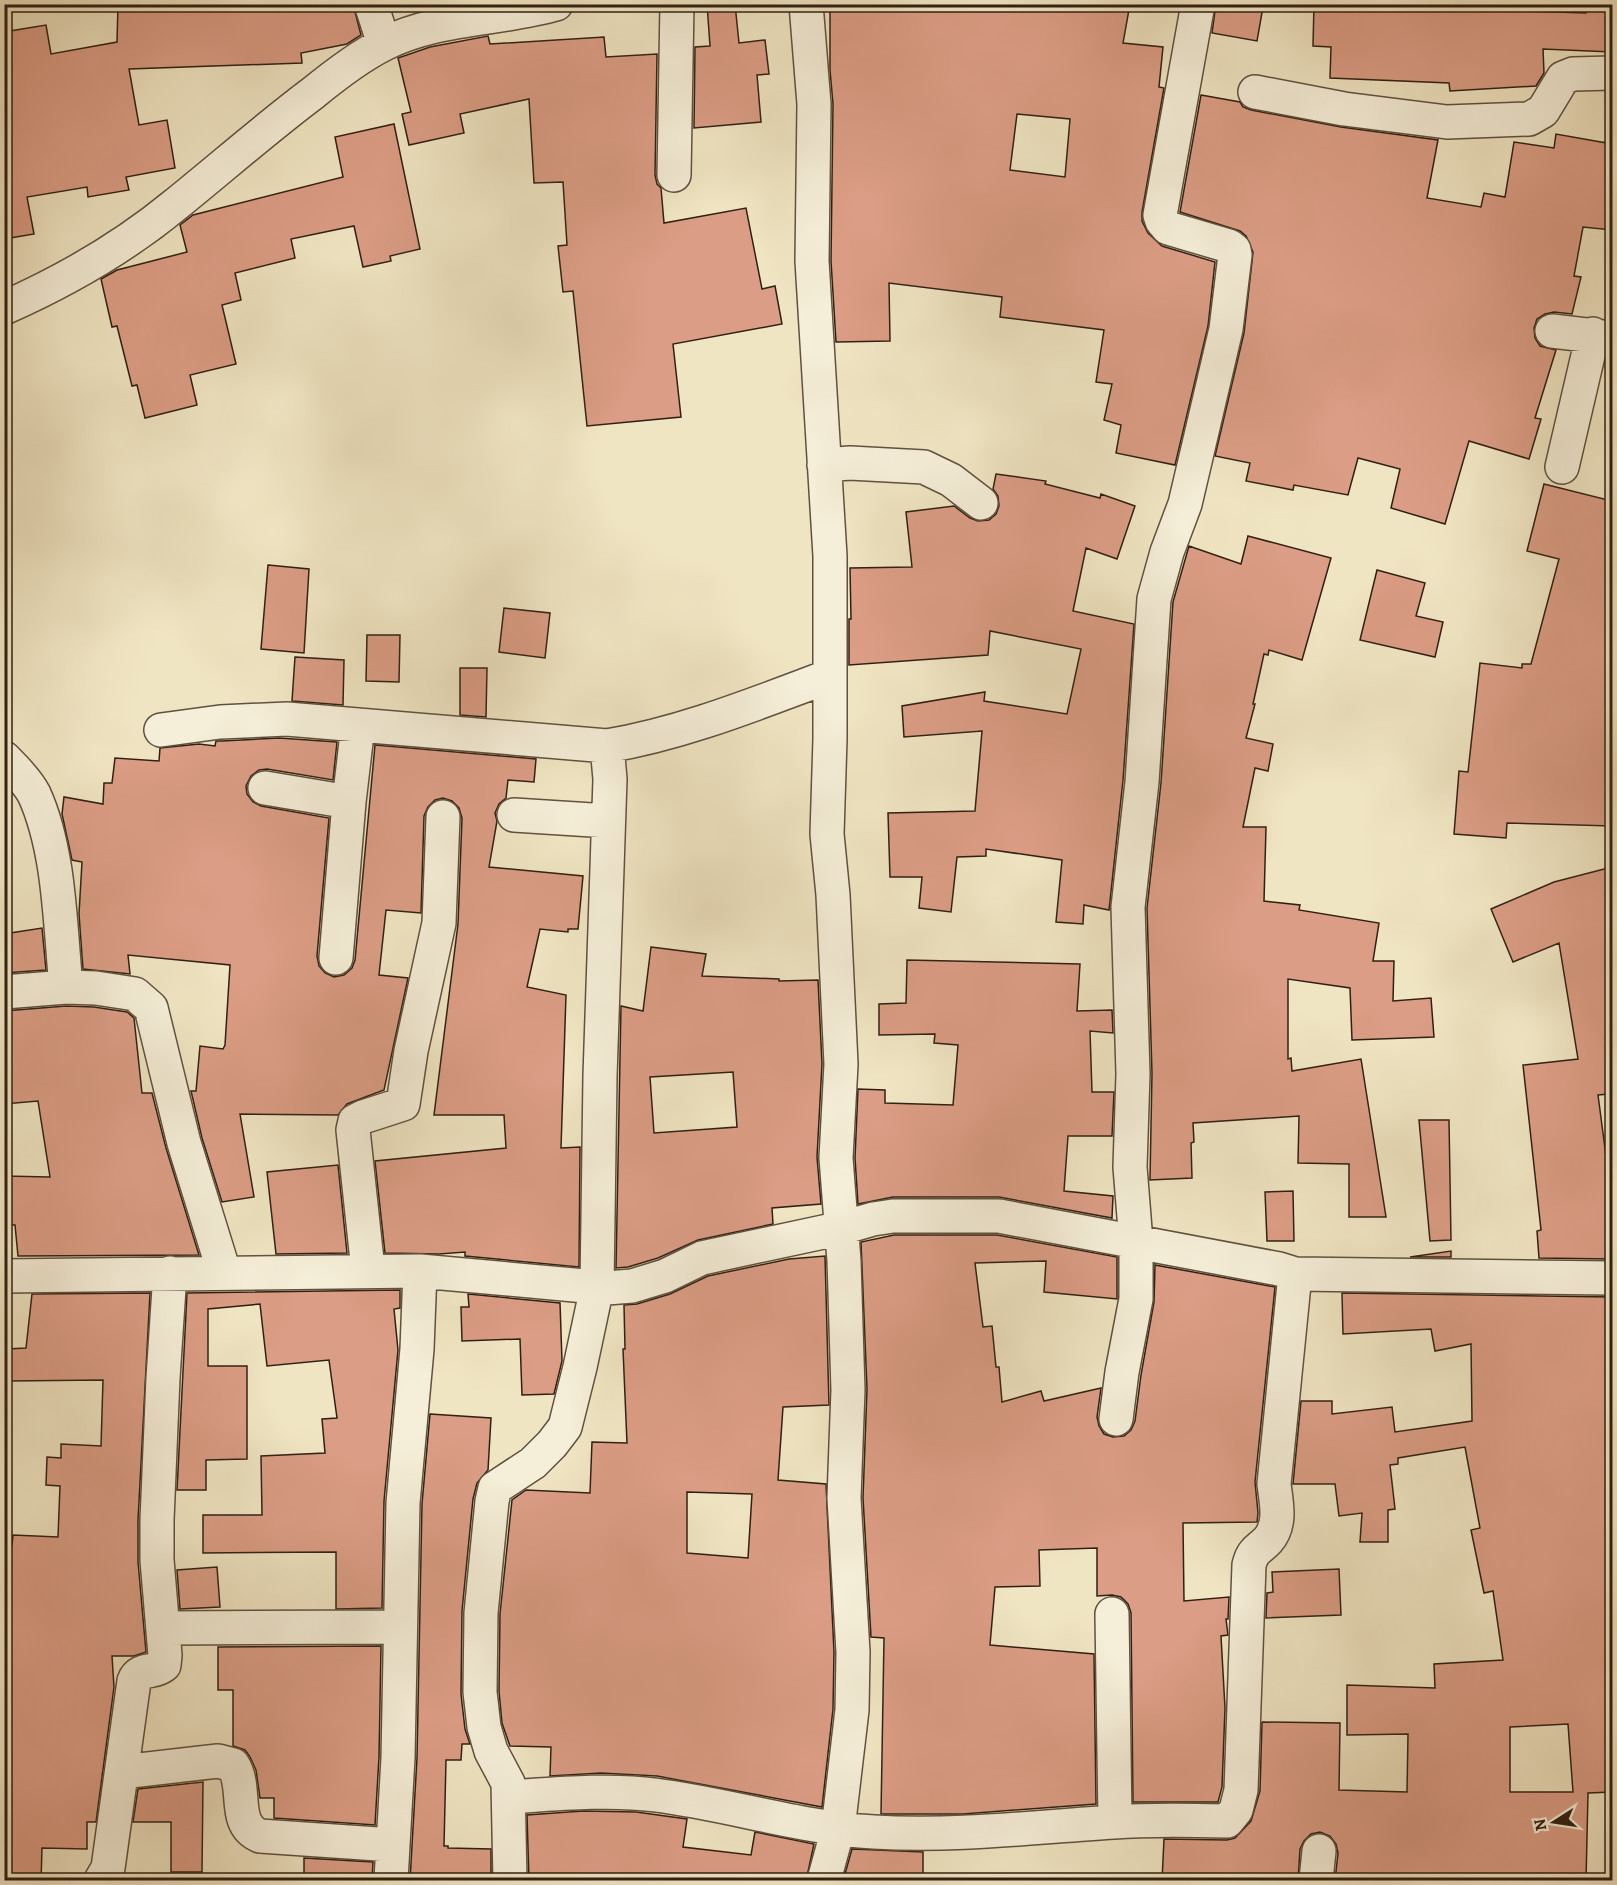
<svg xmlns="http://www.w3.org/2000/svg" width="1617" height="1885" font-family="Alegreya,serif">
<rect width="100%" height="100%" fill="#f0e5c3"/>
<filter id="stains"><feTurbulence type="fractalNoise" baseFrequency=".00333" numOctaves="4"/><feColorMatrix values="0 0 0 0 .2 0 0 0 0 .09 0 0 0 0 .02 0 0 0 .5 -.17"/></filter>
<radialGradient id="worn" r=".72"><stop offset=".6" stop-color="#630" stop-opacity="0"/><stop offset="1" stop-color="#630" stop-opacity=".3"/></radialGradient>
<path fill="#db9d85" stroke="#302013" stroke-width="1.5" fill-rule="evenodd" d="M118 4H353L361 35 347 44 301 53 302 63 129 69 139 125 167 120 175 168 126 177 129 190 88 197 87 187 27 197 34 234 4 239V32L46 25 51 54 117 42Z
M707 4H735L739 43 765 40 769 74 757 75 761 122 694 128 695 47 710 46Z
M830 4H1130L1123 43 1163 47 1159 87 1164 88 1142 212V221L1148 233 1162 246 1215 262 1208 326 1175 465 1116 453 1121 425 1104 420 1112 384 1096 382 1104 330 1000 317 1002 297 889 283 890 341 836 342 831 261 833 104 830 70ZM1017 114 1070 119 1065 177 1010 170Z
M1216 4H1246L1263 7 1257 41 1212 33Z
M1314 4H1498V10L1586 13 1587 4H1612V52L1543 49 1544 73 1536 86 1450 91 1449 83 1330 78 1331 47 1313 46Z
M488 36 490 44 604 37 606 57 657 54 655 175 657 184 661 188 664 223 746 208 762 289 775 286 782 324 673 344 681 417 587 426 573 291 563 292 558 246 567 245 563 182 534 183 529 99 460 114 464 133 409 145 402 114 411 112 398 58 430 47Z
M1201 95 1240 102 1243 107 1251 110 1341 127 1438 140 1427 198 1481 207 1484 193 1505 197 1514 142 1554 148 1556 134 1612 144V230L1583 227 1574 276 1581 277 1572 314 1554 312 1545 314 1537 319 1534 328 1535 338 1540 346 1556 350 1535 418 1541 419 1529 459 1469 441 1445 524 1391 508 1400 469 1358 458 1348 495 1294 485 1293 490 1246 481 1250 463 1215 456 1244 333 1253 252 1246 236 1240 231 1180 212Z
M394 124 420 249 390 256 391 261 363 267 354 226 291 239 295 258 235 273 241 300 222 305 236 364 190 375 197 405 145 418 137 385 132 386 117 326 112 327 101 279 117 270 187 252 180 225 193 215 343 177 335 137Z
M996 474 1046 481 1045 484 1100 498 1101 494 1135 506 1117 559 1086 548 1073 611 1134 624 1123 780 1109 910 1084 905 1083 924 1056 922 1062 860 986 849V856L957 857 951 912 919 908 922 877H890L888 813 975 811 982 731 904 737 902 706 985 692 984 701 1067 714 1081 649 990 631 988 655 849 665V619H851L850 568 912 567 906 512 954 506 970 518 978 521 989 520 996 514 999 506 998 496 993 489Z
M1544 484 1612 501V826L1507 823 1506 838 1454 834 1459 771 1468 772 1480 663 1522 668V664H1531L1559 559 1527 551Z
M1248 536 1331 558 1302 660 1269 650 1268 655 1264 654 1253 704H1255L1246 738 1273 744 1268 771 1255 768 1243 827H1266L1264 901 1300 905 1299 910 1379 923 1373 961H1394L1393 1001 1431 998 1434 1037 1352 1040 1350 988 1288 979V1059L1291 1058 1292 1071 1361 1059 1386 1217H1349V1164L1298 1163 1299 1116 1193 1123 1194 1142 1191 1143 1192 1178 1150 1180 1152 1073 1147 908 1161 783 1173 602 1189 546 1241 564Z
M268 565 309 569 304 653 261 649Z
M1377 570 1425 583 1416 616 1443 622 1435 657 1360 640Z
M504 608 550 613 545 658 499 652Z
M367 635H400L399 682 366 681Z
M295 657 344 660 343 705 292 701Z
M460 668H487L486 717 460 715Z
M279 738 337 742 333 780 267 769 259 770 251 776 246 786 247 794 253 802 261 806 329 818 317 956 319 966 325 973 334 977 344 975 352 968 355 960 375 745 536 759 534 782 508 780 506 798 499 804 495 813 497 821 489 867 583 876 578 929H568V932L540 929 527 987 566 995 561 1148 580 1147 579 1267 465 1256V1252L439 1254 385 1253 375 1161 506 1148 504 1115H434L458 924 462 818 459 808 452 801 443 798 435 800 428 807 424 816 421 913 386 910 379 975 408 978 384 1090 347 1104 338 1115 240 1114 254 1197 222 1202 202 1138 191 1091H196L200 1046 223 1049 225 1045 230 965 128 955 130 974 83 969 79 914 82 862 72 860 62 814 64 797 103 804 104 783H112L115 758 159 761 160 748 199 744 215 746 216 741H222Z
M1612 867V1085L1608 1086 1609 1094 1598 1095 1612 1202V1259L1539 1258 1537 1231 1541 1230 1523 1065 1578 1059 1559 943 1513 962 1491 909 1554 882Z
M42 928 46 970 4 973V934Z
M651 947 706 954 702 976 779 979V981L818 980 822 1064 817 1157 821 1204 772 1208 773 1224 698 1240 658 1258 628 1267 616 1268 621 1006 643 1011ZM733 1072 737 1127 654 1133 650 1077Z
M907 960 1080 964 1077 1011 1112 1010 1113 1033 1090 1031 1092 1092H1114L1112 1136H1068L1064 1191 1113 1196 1112 1218 999 1197H893L858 1204 855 1158 858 1089 885 1090V1103L953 1105 958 1045 934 1043 935 1034 879 1035V1004L906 1003Z
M66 1006 94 1007 127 1012 134 1018 142 1093H152L166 1148 199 1255 18 1256 15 1225H4V1176L50 1177 38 1101 4 1104V1011Z
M1419 1120H1449L1451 1240 1430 1241Z
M338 1165 347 1253 276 1254 267 1172Z
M1293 1191 1294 1241H1267L1265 1192Z
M894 1235H997L1117 1257V1299L1044 1292 1046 1261 975 1263 983 1327 992 1326 996 1367H999L1002 1402 1041 1391 1044 1401 1101 1388 1097 1417 1099 1426 1104 1434 1113 1437 1124 1436 1131 1430 1135 1421 1141 1375 1154 1302 1155 1265 1275 1287 1255 1482 1258 1513 1257 1522 1183 1523 1184 1601 1229 1597 1228 1619H1226L1228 1635 1221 1636 1225 1708 1222 1787 1218 1802H1133L1131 1613 1128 1604 1121 1597 1112 1595 1097 1596V1548L1039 1550 1040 1586 995 1587 990 1645 1094 1654 1096 1804 963 1814H881L884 1638 871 1637 863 1498 867 1389 861 1242Z
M1451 1251V1257H1410Z
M825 1256 829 1405 783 1407 778 1480 826 1484 834 1652 833 1709 822 1807 657 1776 601 1773 550 1776 551 1747 510 1746 502 1723 499 1691 500 1614 512 1500 526 1490 590 1493 592 1442 627 1443 623 1349H625L624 1305 637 1304 670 1294 708 1276 789 1259ZM687 1492 752 1494 748 1558 687 1553Z
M400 1290V1308L394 1309 398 1350 384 1501 382 1608 336 1609V1552L203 1553V1515H262L261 1456 325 1453 322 1419 337 1418 329 1360 267 1366 260 1304 208 1309V1366H247V1459L206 1460V1490H177L187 1293Z
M150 1293 138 1520V1562L146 1652 134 1656H112L114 1687 96 1822H87V1849L42 1848 41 1881H4V1852H11V1760H6L4 1546H12L13 1535 58 1537 60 1486 46 1485 47 1457 61 1458V1444L101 1446 103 1380 8 1381 7 1349 26 1348 32 1294Z
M1342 1293 1612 1297V1530L1607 1531 1612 1565V1792L1588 1793 1586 1881H1335L1338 1853 1336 1844 1330 1836 1320 1832 1311 1834 1304 1841 1300 1849 1298 1881H1162L1164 1839 1227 1840 1235 1838 1251 1821 1260 1791 1262 1722 1340 1723 1339 1790 1407 1792 1408 1734 1347 1735V1685L1435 1688 1434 1664 1503 1660 1493 1591 1484 1593 1471 1530 1480 1528 1465 1447 1398 1458V1464L1390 1465 1395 1509 1388 1510V1542H1360L1362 1513 1339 1516 1335 1484H1293L1301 1401H1332V1414L1392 1407 1395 1432 1472 1421 1471 1344 1435 1351 1431 1329 1343 1334ZM1568 1724 1573 1792H1510V1727Z
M468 1294 560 1303 562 1361 554 1394 522 1395 520 1339 462 1341 461 1307H469Z
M430 1414 491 1418 488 1470 477 1483 473 1499 462 1611 461 1694 465 1729 470 1744H462L461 1760H446L444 1846H448V1848L491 1849V1881H410L417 1758 422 1504Z
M217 1567 220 1607 180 1609 177 1570Z
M1339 1569 1341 1615 1266 1618 1267 1593 1273 1592 1272 1572Z
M381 1646 379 1757 375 1825 274 1818V1798H260L256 1770 250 1757 245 1750 233 1746V1690H218V1647Z
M203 1782 202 1872H171V1822H133L138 1789Z
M583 1811 636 1812 687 1819 683 1847 751 1855 755 1832 814 1844 806 1881H529L527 1815Z
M852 1849 923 1852V1881H843Z
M304 1858 373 1862 372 1880 304 1879Z"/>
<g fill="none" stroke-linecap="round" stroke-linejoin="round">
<defs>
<path id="street" d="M371 4 384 44
M806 4 814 104 812 261 830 556V739L827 834 833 895 841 1064 836 1158 844 1261 848 1390 844 1498 853 1652 852 1710 838 1829 824 1880
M1255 92 1344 109 1447 122 1529 119 1543 111 1563 78 1573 74 1612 73
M674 175 677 4
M4 308C65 281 124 247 175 205 221 168 265 129 313 93 335 75 358 57 384 44 437 17 500 20 556 4
M1552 331 1612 338
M824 465 850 463 924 467 951 480 981 503
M1562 467 1593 334
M161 730 220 722 287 719 607 746
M4 758C15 769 27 781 34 794 60 851 60 926 66 987
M265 788 349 802
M514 815 608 821
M336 958 349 802 358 725
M4 992 66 987 96 988 135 994 151 1008 184 1143 224 1272
M368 1270 353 1130 355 1121 363 1117 403 1104 411 1051 439 923 443 817
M4 1276 420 1271 607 1288 632 1286 665 1276 702 1258 842 1228 873 1219 893 1216H999L1279 1269 1295 1274 1612 1278
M1116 1419 1122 1372 1136 1299V1242L1130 1167 1133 1074 1128 907 1142 782 1154 599 1167 552 1185 504 1226 329 1235 255 1234 250 1229 246 1168 228 1162 221 1160 215 1198 4
M1112 1614 1115 1822
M163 1628 400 1627
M122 1772 218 1761 233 1765C248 1788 231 1824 260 1836L393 1845
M510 1797C556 1794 609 1789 655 1795 728 1804 801 1828 874 1832 954 1837 1034 1827 1114 1822 1152 1819 1189 1820 1227 1821L1236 1810 1241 1790 1249 1565C1253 1549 1259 1550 1268 1540 1282 1524 1276 1502 1274 1484L1295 1274
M101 1880 108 1868 134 1681C139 1667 154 1674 164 1665L165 1655 157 1560V1520L163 1378 170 1273
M391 1880 398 1758 403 1503 417 1349 420 1271
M510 1880 508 1783 491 1751 484 1727 480 1692 481 1613 492 1501 495 1488 533 1463 552 1444 565 1427 580 1367 597 1287 600 1076 610 779 607 746C684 733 757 703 830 676
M1316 1880 1319 1851"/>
</defs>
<use href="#street" stroke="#60513f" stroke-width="36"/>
<use href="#street" stroke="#f5eed8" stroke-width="33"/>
</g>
<rect width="1617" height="1885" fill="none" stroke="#f0e5c3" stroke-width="24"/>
<rect x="6" y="6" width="1605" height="1873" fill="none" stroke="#302013" stroke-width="3"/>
<rect x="12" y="12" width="1593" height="1861" fill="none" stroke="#302013" stroke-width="1.5"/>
<g transform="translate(1554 1822) rotate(258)" stroke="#f5eed8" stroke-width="4.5" paint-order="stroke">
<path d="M0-4.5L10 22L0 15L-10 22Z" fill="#302013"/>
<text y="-9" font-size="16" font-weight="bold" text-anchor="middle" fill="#302013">N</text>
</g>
<rect width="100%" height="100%" filter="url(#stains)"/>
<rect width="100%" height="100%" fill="url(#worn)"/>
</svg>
